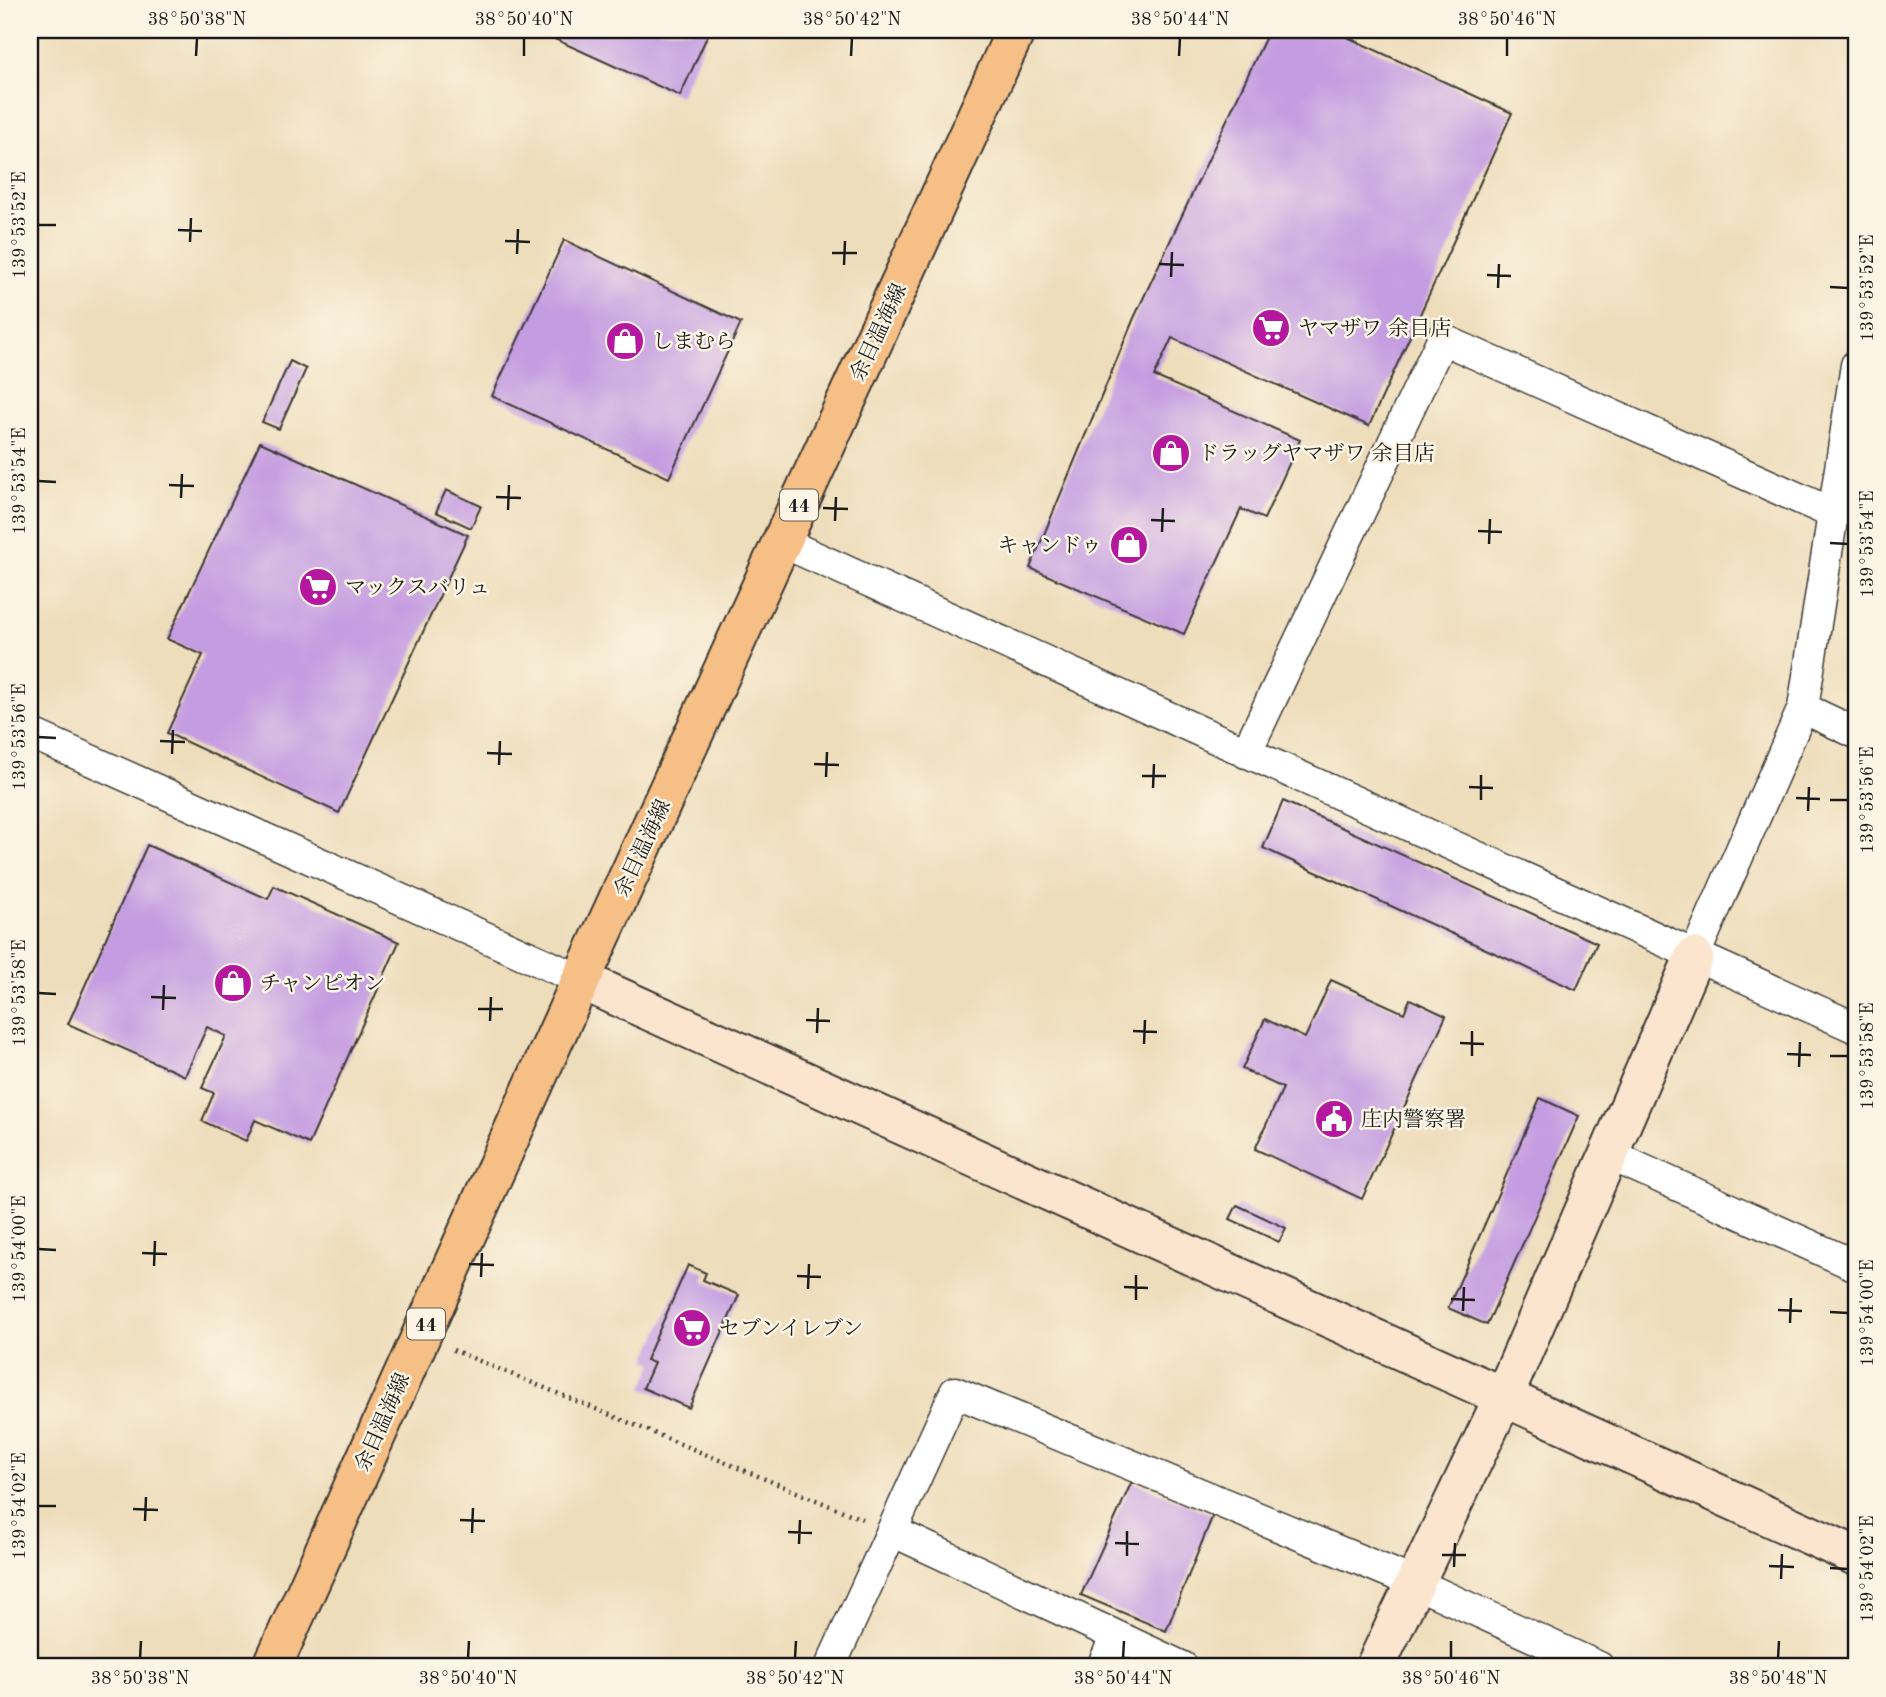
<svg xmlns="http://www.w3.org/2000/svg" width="1886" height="1697" font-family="'Old Standard TT','Noto Serif JP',serif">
<rect width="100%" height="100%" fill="#fcf5e5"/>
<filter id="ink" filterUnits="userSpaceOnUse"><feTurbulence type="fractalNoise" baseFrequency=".0143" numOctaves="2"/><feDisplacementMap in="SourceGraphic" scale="14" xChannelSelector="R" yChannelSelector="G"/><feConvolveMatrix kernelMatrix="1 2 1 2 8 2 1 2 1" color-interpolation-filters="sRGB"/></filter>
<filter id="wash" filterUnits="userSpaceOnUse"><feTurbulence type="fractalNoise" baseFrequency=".00686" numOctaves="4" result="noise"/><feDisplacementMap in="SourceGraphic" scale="28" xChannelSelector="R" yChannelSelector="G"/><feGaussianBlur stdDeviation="1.57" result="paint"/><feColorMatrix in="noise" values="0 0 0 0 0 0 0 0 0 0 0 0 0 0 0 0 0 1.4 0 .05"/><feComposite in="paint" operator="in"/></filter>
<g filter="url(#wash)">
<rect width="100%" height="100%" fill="#edb"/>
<g id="blocks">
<path fill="#c49ce1" d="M535 30H710L680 96Z
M1269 30H1332L1512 113 1369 426 1172 338 1154 376 1300 440 1264 519 1241 509 1184 634 1030 568 1134 318Z
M564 240 741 323 669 478 492 396Z
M290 361 306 369 279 429 262 422Z
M260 442 468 535 339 813 167 733 203 655 167 639Z
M446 490 481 506 471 528 436 512Z
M1283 801 1597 943 1576 990 1263 848Z
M147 845 268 899 274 886 399 942 309 1144 255 1120 246 1141 202 1121 214 1093 202 1088 226 1036 207 1027 185 1076 68 1024Z
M1331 980 1404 1013 1410 999 1446 1016 1362 1199 1255 1149 1283 1088 1242 1069 1265 1019 1305 1038Z
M1540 1098 1579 1116 1487 1325 1448 1308Z
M1237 1205 1286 1228 1279 1242 1230 1219Z
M688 1265 706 1273 703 1280 739 1295 689 1408 643 1388 654 1363 646 1360Z
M1132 1481 1213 1515 1166 1631 1081 1595Z"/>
</g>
</g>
<g filter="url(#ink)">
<use href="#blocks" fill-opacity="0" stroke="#3c3934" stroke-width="2"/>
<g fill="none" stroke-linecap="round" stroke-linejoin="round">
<defs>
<path id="street" d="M782 542 1856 1028
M1803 708 1856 733
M30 733 581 980
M1246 753 1442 339 1832 513
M1694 957 1803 708 1856 365
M1608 1154 1856 1266
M892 1531 1183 1667
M830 1667 955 1392 1413 1582 1599 1667
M1102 1667 1116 1636"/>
<path id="secondary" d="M581 980 1856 1556
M1375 1667 1504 1396 1694 957"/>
<path id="primary" d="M272 1667 581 980 1016 30"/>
</defs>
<use href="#street" stroke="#3c3934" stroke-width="33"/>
<use href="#secondary" stroke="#3c3934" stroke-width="42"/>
<use href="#primary" stroke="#3c3934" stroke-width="42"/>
<path stroke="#3c3934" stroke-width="4.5" stroke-dasharray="2 5" stroke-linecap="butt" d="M453 1350 862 1519"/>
<use href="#street" stroke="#fff" stroke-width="30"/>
<use href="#secondary" stroke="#fbe5cf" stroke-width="38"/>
<use href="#primary" stroke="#f5bf86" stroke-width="38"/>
</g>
</g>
<path fill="none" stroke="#1c1c1c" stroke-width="2.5" d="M196 56 197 38M524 56V38M851 56 852 38M1179 56 1180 38M1507 56V38M38 225H56M178 230 202 231M505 241 530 242M190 242 191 218M832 253H857M517 254 518 229M1159 264 1184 265M844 265 845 241M1487 275 1511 276M1171 277 1172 252M1830 287 1848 288M1498 288 1499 264M38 481 56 482M169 485 194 486M496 497 521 498M181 498 182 474M823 508 848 509M508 510 509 485M1151 520 1175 521M835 521 836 497M1478 531 1502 532M1162 532 1163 508M1830 543 1848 544M1489 544 1490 519M38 737 56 738M160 741 185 742M487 753 512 754M172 754 173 730M814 764 839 765M499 765 500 741M1142 776H1166M826 777 827 752M1469 787 1493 788M1153 788 1154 764M1796 798 1820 799M1481 800V775M1830 800H1848M1808 811 1809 787M38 993 56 994M151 997 176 998M478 1009H503M163 1010 164 985M806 1020 830 1021M490 1021 491 997M1133 1031 1157 1032M817 1033 818 1008M1460 1043 1484 1044M1144 1044 1145 1020M1787 1054 1811 1055M1472 1056V1031M1830 1056H1848M1799 1067 1800 1042M38 1249 56 1250M142 1253 167 1254M469 1264 494 1265M154 1266 155 1241M797 1276 821 1277M481 1277 482 1253M1124 1287 1148 1288M808 1289 809 1264M1451 1299 1475 1300M1136 1300V1275M1778 1310 1802 1311M1463 1311 1464 1287M1830 1312 1848 1313M1790 1323 1791 1298M38 1506H56M133 1509 158 1510M460 1520 485 1521M145 1521 146 1497M788 1532 812 1533M472 1533 473 1508M1115 1543 1139 1544M799 1544 800 1520M1442 1555H1466M1127 1556V1531M1769 1566 1794 1567M1454 1567 1455 1543M1830 1568 1848 1569M1781 1579 1782 1554M140 1658 141 1641M468 1658 469 1641M795 1658 796 1641M1123 1658 1124 1641M1451 1658V1641M1778 1658 1779 1641"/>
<defs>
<symbol id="supermarket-disc" viewBox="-11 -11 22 22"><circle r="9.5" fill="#b5179e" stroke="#fcf5e5"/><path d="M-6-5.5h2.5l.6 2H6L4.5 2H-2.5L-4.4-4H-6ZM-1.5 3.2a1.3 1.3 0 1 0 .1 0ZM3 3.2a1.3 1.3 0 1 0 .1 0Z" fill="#fff"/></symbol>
<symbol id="shop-disc" viewBox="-11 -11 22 22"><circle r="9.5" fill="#b5179e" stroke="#fcf5e5"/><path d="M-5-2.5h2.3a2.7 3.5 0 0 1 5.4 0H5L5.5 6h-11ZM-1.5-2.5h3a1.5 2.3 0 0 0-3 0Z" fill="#fff"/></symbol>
<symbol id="civic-disc" viewBox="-11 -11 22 22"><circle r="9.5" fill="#b5179e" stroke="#fcf5e5"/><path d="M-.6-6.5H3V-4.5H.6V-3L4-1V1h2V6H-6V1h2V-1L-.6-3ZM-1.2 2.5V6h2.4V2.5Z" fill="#fff"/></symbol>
</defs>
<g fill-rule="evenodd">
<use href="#supermarket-disc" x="1249" y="306" width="44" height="44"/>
<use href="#shop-disc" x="603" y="319" width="44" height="44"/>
<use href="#shop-disc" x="1149" y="431" width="44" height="44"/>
<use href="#shop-disc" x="1107" y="523" width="44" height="44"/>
<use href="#supermarket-disc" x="296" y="565" width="44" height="44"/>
<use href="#shop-disc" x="211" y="961" width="44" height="44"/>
<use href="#civic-disc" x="1312" y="1097" width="44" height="44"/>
<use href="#supermarket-disc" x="670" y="1306" width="44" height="44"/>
</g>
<g text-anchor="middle" stroke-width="5" stroke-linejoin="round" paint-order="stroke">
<g fill="#fcf5e5" stroke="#5f5d58" stroke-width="2">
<rect x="780" y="489.5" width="38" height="31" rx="5"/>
<rect x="407" y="1308.5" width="38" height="31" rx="5"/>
</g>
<g font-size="19" font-weight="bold" fill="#1c1c1c">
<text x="799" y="512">44</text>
<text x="426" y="1331">44</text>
</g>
<g font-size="21" fill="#1c1c1c" stroke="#fcf5e5" text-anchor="start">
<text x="1298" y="335">ヤマザワ 余目店</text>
<text x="652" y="348">しまむら</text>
<text x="1198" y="460">ドラッグヤマザワ 余目店</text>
<text x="1102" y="552" text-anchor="end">キャンドゥ</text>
<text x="345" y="594">マックスバリュ</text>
<text x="260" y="990">チャンピオン</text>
<text x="1361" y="1126">庄内警察署</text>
<text x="719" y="1335">セブンイレブン</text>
</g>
<g font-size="21" fill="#1c1c1c" stroke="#fcf5e5">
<text transform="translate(878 332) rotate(-65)" y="7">余目温海線</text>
<text transform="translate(642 848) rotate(-65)" y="7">余目温海線</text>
<text transform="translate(382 1422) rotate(-66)" y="7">余目温海線</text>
</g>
</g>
<rect width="1886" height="1697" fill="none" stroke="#fcf5e5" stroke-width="77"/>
<rect x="38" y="38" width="1810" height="1620" fill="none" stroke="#1c1c1c" stroke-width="2.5"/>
<g font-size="18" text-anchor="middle" fill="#1c1c1c">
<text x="197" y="25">38°50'38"N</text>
<text x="524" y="25">38°50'40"N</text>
<text x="852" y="25">38°50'42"N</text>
<text x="1180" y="25">38°50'44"N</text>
<text x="1507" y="25">38°50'46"N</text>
<text transform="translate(19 225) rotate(-90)" y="6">139°53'52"E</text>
<text transform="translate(1867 288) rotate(-90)" y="6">139°53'52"E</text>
<text transform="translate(19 481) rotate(-90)" y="6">139°53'54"E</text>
<text transform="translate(1867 544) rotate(-90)" y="6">139°53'54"E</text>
<text transform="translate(19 737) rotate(-90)" y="6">139°53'56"E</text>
<text transform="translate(1867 800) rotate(-90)" y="6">139°53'56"E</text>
<text transform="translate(19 993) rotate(-90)" y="6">139°53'58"E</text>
<text transform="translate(1867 1056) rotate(-90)" y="6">139°53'58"E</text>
<text transform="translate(19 1249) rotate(-90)" y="6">139°54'00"E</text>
<text transform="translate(1867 1313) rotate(-90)" y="6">139°54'00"E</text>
<text transform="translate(19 1506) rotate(-90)" y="6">139°54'02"E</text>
<text transform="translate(1867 1569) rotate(-90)" y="6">139°54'02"E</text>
<text x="140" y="1684">38°50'38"N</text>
<text x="468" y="1684">38°50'40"N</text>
<text x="795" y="1684">38°50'42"N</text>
<text x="1123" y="1684">38°50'44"N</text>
<text x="1451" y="1684">38°50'46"N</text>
<text x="1778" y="1684">38°50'48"N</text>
</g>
</svg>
